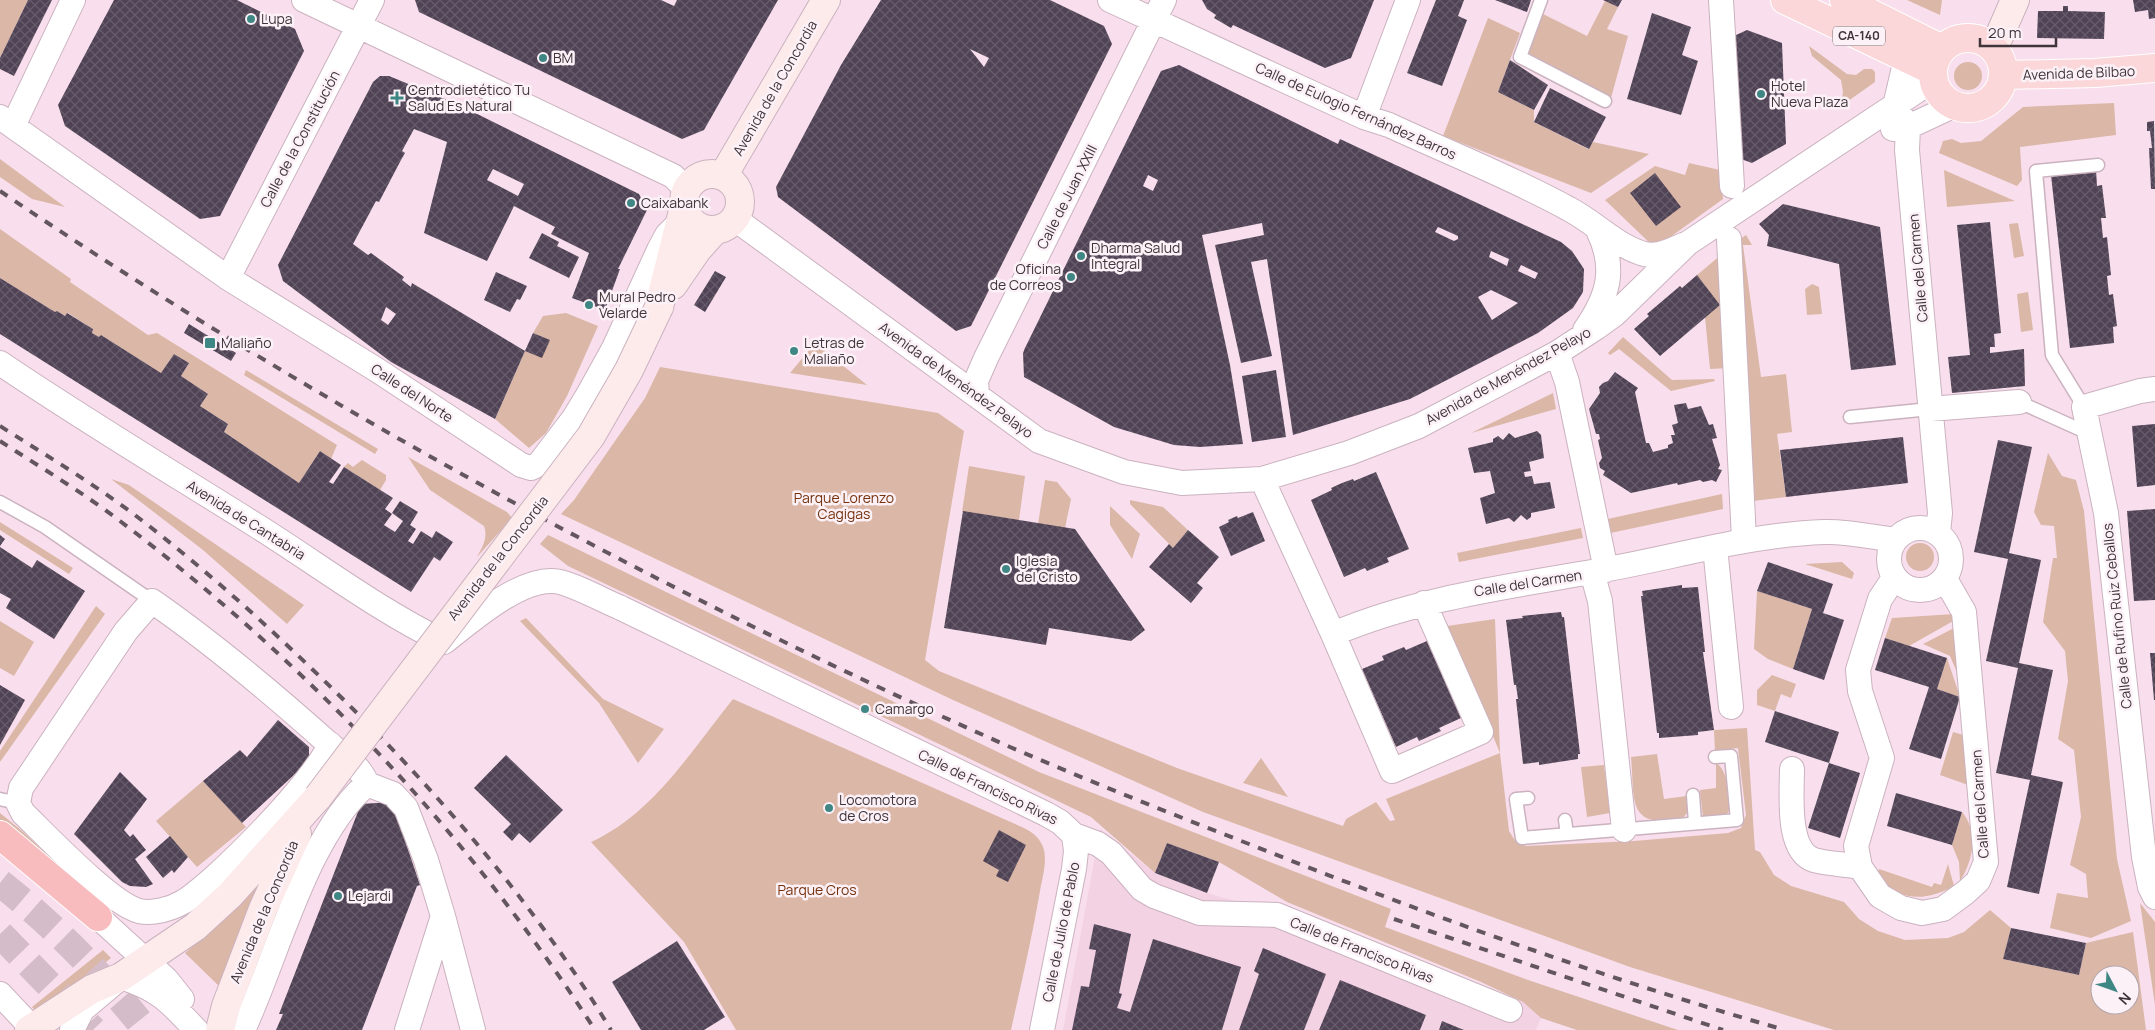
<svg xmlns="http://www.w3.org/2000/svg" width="2155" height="1030" font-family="Manrope,sans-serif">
<defs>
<pattern id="building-cross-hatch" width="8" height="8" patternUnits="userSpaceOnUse" patternTransform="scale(1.25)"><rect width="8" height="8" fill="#4f4355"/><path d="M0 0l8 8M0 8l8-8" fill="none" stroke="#675c6b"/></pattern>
</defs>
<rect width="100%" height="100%" fill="#f9dfed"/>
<path fill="#f3d2e4" d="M1100 829 1155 873 1207 893 1357 936 1523 1002 1541 1018 1536 1030H1063Z"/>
<path fill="#dbb7a7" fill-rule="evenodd" d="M0 0H28L0 58Z
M1907 0H1942L1940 15Z
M1605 1 1618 7 1607 29 1628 36 1611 98 1528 53 1543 14 1587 36Z
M1488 18 1520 33 1498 92 1534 110V122L1588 149 1593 142 1649 154 1591 193 1443 136Z
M1809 46 1847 74 1856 75 1864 69H1872L1875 72V82L1841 106 1843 92 1841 80 1812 56Z
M1954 76a14 14 0 1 1 28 0a14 14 0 1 1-28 0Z
M2114 103 2116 135 2020 147 2022 180 2017 186 1939 153 1943 141 1952 139 1961 143 1981 141 2023 107Z
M0 159 65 207 32 199 0 177Z
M1689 163 1720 170 1723 199 1655 248 1605 200 1655 166 1685 175Z
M1944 170 2015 201 1947 207Z
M2018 223 2024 256 2014 258 2009 224Z
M0 229 71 279 70 282 148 335 157 333 337 445 331 459 320 451 299 483 224 432 228 424 200 406 208 394 181 376 189 363 174 354 161 373 101 335 99 337 92 333 93 329 68 313 65 316 57 311 55 312 0 278Z
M1746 235 1752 245H1743L1761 377 1786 374 1792 432 1777 434 1786 497 1753 501 1737 241Z
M1722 254 1729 368 1710 369 1705 317 1697 275Z
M1812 284 1819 287 1822 314 1807 315 1805 289Z
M2028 292 2033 330 2021 332 2017 294Z
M566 313 598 326 567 396 546 433 529 448 495 419 525 351 542 357 549 340 533 333 543 316Z
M1623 337 1672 380 1714 379 1715 381 1671 391 1619 349 1610 355 1608 353Z
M815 343 867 385 790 373Z
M660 367 938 413 964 431 925 660 939 671 1177 768 1343 826 1346 819 1376 802 1390 821 1395 820 1386 799 1500 753 1447 626 1495 619 1500 753 1509 831 1514 839 1526 846 1634 841 1728 833 1741 828 1746 815 1738 748 1715 751 1714 730 1747 728 1755 850 1760 852 1774 875 1791 886 1844 902 1859 919 1878 931 1905 940 1948 938 1964 932 1990 910 2011 928 2003 959 2079 975 2086 943 2133 932 2146 1030H1834L1630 967 1203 812 953 700 561 514 574 500 645 398ZM2100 975H2130V1005H2100Z
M246 370 378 449 375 454 244 375Z
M1553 393 1556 409 1471 433Z
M2048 453 2062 476 2076 480 2084 511 2117 859 2131 921 2091 938 2050 928 2057 893 2088 898 2086 874 2070 865 2081 817 2074 750 2058 739 2068 681 2065 651 2043 622 2053 558H2057L2054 526 2041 525 2034 512Z
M408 457 507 512 512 518 477 557C483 546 488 538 484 526L430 490Z
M362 460 386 475V480L380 490 344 467 348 463 353 467Z
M969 466 1025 476 1019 520 962 512Z
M111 479 129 485 304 605 287 624 203 550Z
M1045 480 1057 482 1071 499 1065 528 1038 524Z
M1722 494 1723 509 1606 534 1603 520Z
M1130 500 1163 507 1188 530 1173 548 1130 504Z
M1110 506 1140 534 1132 559 1110 525Z
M0 522 73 568 69 574 0 530Z
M1581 528 1583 538 1459 562 1457 553Z
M548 535 1039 772 1391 909 1385 927 1528 980 1678 1030H1577L1541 1018 1523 1002 1481 982 1287 902 1219 862 1167 843 1155 873 1091 817 568 566 540 544Z
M1906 557a14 14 0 1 1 28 0a14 14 0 1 1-28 0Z
M1842 562 1854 573 1852 579 1805 564Z
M1757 591 1812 609 1793 669 1768 659 1754 649Z
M96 606 105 614 0 762V751Z
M1954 614 1955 620 1909 646 1885 638 1892 618Z
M526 618 603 699 664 729 638 763 599 703 520 621Z
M0 621 34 642 14 676 0 668Z
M1956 627 1961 682 1950 656 1923 644Z
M1947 658 1960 697 1937 689Z
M1772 675 1796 684 1791 698 1781 694 1775 711 1757 705V690Z
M733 699 1024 828C1034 833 1041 839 1044 850 1047 863 1042 879 1040 891 1032 938 1021 984 1011 1030H736L684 942 591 842C653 814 691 751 733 699Z
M1953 732 1967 736 1971 786 1940 775Z
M1657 754 1664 799 1687 796V813L1682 819C1626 829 1635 800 1631 757Z
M1261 758 1288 797 1243 783Z
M1716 763C1729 771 1728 795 1730 810L1725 816 1703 818 1700 790 1716 788Z
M1604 765 1610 813 1587 817 1581 767Z
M203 781 246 827 197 867 156 821Z
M1962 812C1979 832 1973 861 1960 881L1959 862 1952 845Z
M0 813 22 831 116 918 0 822Z
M1948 864 1954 886C1925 902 1901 901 1876 878L1879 869 1932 887 1934 883 1941 885Z
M255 888 259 889 221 988 185 953 227 917Z
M2140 903 2155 922V1005Z
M103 950 111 958 39 1015 32 1007Z"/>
<path fill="url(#building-cross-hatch)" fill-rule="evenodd" d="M28 0H52L14 76 0 69V58Z
M114 0H237L295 29 304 51 220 216 200 219 65 126 58 105Z
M415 0H661L674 6 677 0H778L704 130 682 139 419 12Z
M881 0H1050L1104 26 1112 44 971 326 956 331 778 197 776 187 841 65ZM970 49 989 58 984 67Z
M1202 0H1374L1351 58 1325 68 1233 25 1231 28 1214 18 1216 15 1207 9Z
M1436 0H1464L1458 16 1467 20 1442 86 1407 73Z
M1495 0H1531L1527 12Z
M1603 0H1622L1618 7Z
M2133 0H2155V18L2149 19 2148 10 2135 12Z
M2063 6H2068V11L2105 12 2104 39 2037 38 2038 11H2063Z
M1652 13 1691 27 1682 55 1698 61 1681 115 1627 99Z
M1747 30 1782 43 1786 144 1752 163 1741 159 1734 36Z
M1510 60 1548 85 1534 110 1498 92Z
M1179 65 1338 144 1340 139 1561 242 1572 251 1584 269 1583 292 1573 308 1538 333 1410 399 1293 435 1267 259 1251 262 1272 356 1241 363 1215 245 1264 235 1262 223 1202 235 1230 365 1243 444 1200 447 1174 445 1114 427 1024 377 1023 353 1025 348 1161 71ZM1148 175 1158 180 1153 191 1143 186ZM1438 227 1458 236V239L1454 241 1435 232ZM1491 251 1509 259 1507 266 1489 257ZM1521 265 1538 273 1535 279 1518 271ZM1491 290 1518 303 1492 320 1478 297Z
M380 76H389L457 104 639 194 647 210 618 269H620L605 310 572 298 589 253 551 234 555 227 514 206 487 261 424 233 447 142 414 129 402 151 405 153 401 160 379 202 376 201 353 244 368 255 371 253 404 277 402 280 411 287 412 283 525 351 533 333 550 340 542 358 525 351 495 419 391 362 283 281 278 265 373 82ZM493 169 524 184 518 196 487 180ZM386 307 396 314 388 325 381 320Z
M1550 88 1606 117 1589 149 1534 122Z
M2154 121 2155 189H2151L2149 148H2152L2150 131H2147V122Z
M2096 170 2097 186 2102 185 2106 218H2101L2103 238 2107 237 2111 275 2107 276 2109 295 2113 294 2117 326 2113 327 2114 343 2070 348 2051 175Z
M1655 173 1681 207 1656 226 1630 193Z
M1783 204 1880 227 1896 365 1851 370 1839 264 1767 246 1769 235 1759 224Z
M1990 222 2001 333 1994 334 1995 347H1990V353L2024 349 2025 386 1952 393 1948 357 1970 355 1957 225Z
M542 233 559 242 557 246 579 257 569 278 529 258Z
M715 271 726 277 705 312 694 305Z
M496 272 527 286 520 300 517 299 510 312 484 300Z
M1697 275 1720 305 1660 356 1634 329 1649 316 1647 314 1680 286 1682 288Z
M0 278 55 312 57 311 65 316 67 313 93 329 92 333 99 337 101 335 161 373 174 354 189 363 181 376 208 394 200 406 228 424 224 432 299 483 320 451 341 465 329 482 333 484 344 467 393 498 385 509 392 514 384 525 395 532 403 521 392 513 400 501 418 512 410 525 416 529 408 541 413 544 421 531 432 538 436 531 453 542 440 561 434 557 411 592 0 334Z
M189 324 236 353 231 361 184 333Z
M1276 370 1286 437 1252 442 1242 376Z
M1615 372 1638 388 1635 392 1646 443H1649L1653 452 1668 448V445L1673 443 1671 435H1675L1672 425 1678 423 1674 405 1686 403 1688 409 1701 406 1709 425 1713 424 1717 438 1712 439 1720 465 1718 469 1722 470 1716 482 1712 480 1703 482 1700 480 1678 485 1677 483 1631 493 1603 475 1605 471 1600 468 1599 463 1602 458 1598 440 1600 439 1599 434H1596L1589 409 1600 393 1599 387 1603 383 1608 381Z
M2155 424V485L2137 487 2132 426Z
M1537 431 1541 435 1544 458 1529 462 1531 471 1524 472 1525 477 1532 476 1534 484 1550 482 1555 508 1531 513V517L1527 520 1521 515 1514 522 1509 518 1486 524 1480 498 1495 493 1490 471 1474 473 1468 448 1493 442V439L1498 436 1503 440 1509 433 1515 438Z
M1903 437 1908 483 1786 497 1780 450Z
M1998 440 2032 447 2009 553 2041 560 2019 663 2053 670 2031 775 2063 782 2039 894 2007 887 2030 780 1996 773 2018 668 1986 661 2008 559 1974 552Z
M1376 472 1409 549 1387 558 1389 562 1367 571 1365 568 1344 577 1311 500 1332 490 1331 488 1342 483 1353 479 1354 481Z
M2155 509V600L2134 601 2127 511Z
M963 511 1075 529 1145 630 1131 641 1049 628 1046 645 944 628Z
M1253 512 1265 541 1231 556 1219 527 1229 522 1228 520 1237 516 1238 518Z
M1188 530 1219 557 1197 583 1203 588 1191 603 1149 567 1169 544 1173 548Z
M0 535 5 539 0 546Z
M0 547 32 568 37 560 85 591 54 639 6 608 11 599 0 593Z
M1768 562 1833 584 1823 613 1844 620 1824 680 1793 669 1812 609 1757 591Z
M1682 585V588L1698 587 1705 652H1703L1714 730 1698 732V735L1659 738V733H1657L1641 596H1643L1642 591Z
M1561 612 1562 617H1564L1580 754H1578V759L1539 765V762L1523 764 1516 699H1518L1516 685H1514L1506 620 1523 618 1522 616Z
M1885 638 1947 658 1937 689 1960 697 1941 759 1909 749 1929 687 1875 670Z
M1427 641 1461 718 1439 728 1441 731 1419 741 1417 737 1396 747 1362 669 1384 660 1382 656 1404 647 1406 650Z
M2150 653H2155V700H2154Z
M0 685 25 700 0 745Z
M1775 711 1839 732 1829 763 1765 742Z
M278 720 309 747V761L242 823 203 781 240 750 247 757Z
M506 755 563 810 530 843 519 833 512 841 503 832 511 824 474 788Z
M1829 763 1860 773 1840 838 1808 828Z
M120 772 147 799 124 830 130 837 133 834 146 850 135 859 153 884 146 887 130 886 122 882 74 834Z
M1896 793 1962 812 1952 845 1887 826Z
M392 802 420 885 417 886 362 1030H276L283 1014H279L361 804Z
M999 830 1026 845 1008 882 996 876 999 870 983 861Z
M170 836 188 857 174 873 172 870 163 878 146 857Z
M1167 843 1219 862 1207 893 1155 873Z
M1094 924 1131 934 1119 993 1122 994 1117 1008 1130 1012 1153 939 1241 967 1222 1030H1072L1081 986 1089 987 1096 950 1089 949Z
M2011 928 2086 943 2079 975 2003 959Z
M677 941 725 1017 704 1030H641L612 982Z
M1263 948 1326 974 1304 1030H1239L1259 974 1254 971Z
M1340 980 1426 1015 1420 1030H1319Z
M1442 1021 1464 1030H1439Z"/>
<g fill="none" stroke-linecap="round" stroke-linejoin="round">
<path stroke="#d4bdc9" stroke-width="28" stroke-dasharray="28 14" stroke-linecap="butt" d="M0 883C54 925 104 977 146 1030
M0 934 93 1030"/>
<defs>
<path id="lane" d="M1541 0 1520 57 1605 101
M2019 402 2090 434
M2084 407 2052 355 2036 171 2098 165
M1850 417 1930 409
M0 502 45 527 152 601
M1693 795 1695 823
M1528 798 1516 799 1522 838 1737 820 1731 756 1715 757
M0 799 18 803
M1565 820 1567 834"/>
<path id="street" d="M304 0 673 176 687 190
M1110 0 1364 117 1389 125C1449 153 1511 177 1569 209 1594 222 1614 244 1641 253 1657 259 1673 249 1688 243L1933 80
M1721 0 1732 186
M1906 59 1895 106 1908 127 1907 150 1940 513 1938 533
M0 117 228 278 377 370 521 465 531 468 539 464 574 418 588 395 614 348 659 250 667 235 678 224
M1364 117 1408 0
M13 126 73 0
M1893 129 1908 127 1955 105
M735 219 1039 441 1124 472 1182 483 1262 479 1349 453 1419 426 1557 353 1597 327 1615 314 1688 243
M1729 239 1744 539
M228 278 372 0
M1585 330C1608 297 1617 269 1598 230
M1557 353 1567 382 1606 570
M0 363C84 420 171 472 257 526 319 565 378 610 444 642 470 622 518 579 553 581 568 581 606 602 621 608L1046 814 1060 822 1074 835 1098 844 1111 853 1142 889 1154 896 1200 913 1277 915 1510 1010
M2155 389 2140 391 2084 407 2106 513 2144 857 2150 887 2155 897
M977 395 976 381 986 358 1164 0
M1930 409 2019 402
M1262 479 1333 634C1418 598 1507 587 1597 571 1673 558 1746 535 1824 532 1847 531 1872 537 1895 540
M1889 559a31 31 0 1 1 62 0a31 31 0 1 1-62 0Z
M1715 547 1731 707
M1592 572 1600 601 1624 830
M1894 578 1880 599 1858 670 1860 691 1882 758 1856 846 1860 867 1880 896 1901 908 1922 913 1943 909 1966 892 1978 881 1986 862 1964 612 1945 579
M1333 634 1392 771 1481 732 1424 603
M330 744C316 780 217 881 183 902 171 909 153 914 139 911 110 903 47 836 23 813L18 803 21 788 126 631 152 601C214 644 272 693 328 743 343 756 360 765 367 784
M1792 769C1792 793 1786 851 1814 860 1828 864 1845 864 1860 867
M367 784 393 794 406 808 426 860 443 916 473 1030
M98 917 166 979 182 999
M0 994 34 1030
M72 1030 82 1010 121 977C159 989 170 1002 196 1030
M243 1030C277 958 306 836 367 784
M407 1030 443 916
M1042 1030 1074 869 1076 851 1074 835"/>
<path id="secondary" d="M1994 48 2015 0
M684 202a28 28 0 1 1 56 0a28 28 0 1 1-56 0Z
M723 176 826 0
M673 285 697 250 715 230
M659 307 684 207
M29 1030 92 989 121 977 195 927 230 895 318 797
M220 1030 226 1006 263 909 297 834"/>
<path id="primary" d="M1785 0 1933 71
M1844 0 1942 49
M1933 73a35 35 0 1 1 70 0a35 35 0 1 1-70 0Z
M2004 75 2095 73 2155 68"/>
<path id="highway" d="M0 835 98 917"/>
</defs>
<use href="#lane" stroke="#cbb2bf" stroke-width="15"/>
<use href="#street" stroke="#cbb2bf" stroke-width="26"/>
<use href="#secondary" stroke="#cbb2bf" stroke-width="30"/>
<use href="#primary" stroke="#fff" stroke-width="30"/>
<use href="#highway" stroke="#fff" stroke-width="30"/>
<use href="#lane" stroke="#fff" stroke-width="12"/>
<use href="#street" stroke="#fff" stroke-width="24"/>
<use href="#secondary" stroke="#fdebec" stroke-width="28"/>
<use href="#primary" stroke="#fbd7d9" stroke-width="28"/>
<use href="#highway" stroke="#f8bcbf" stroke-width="28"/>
<path stroke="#64565e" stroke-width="4" stroke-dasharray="9 9" stroke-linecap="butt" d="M0 191C318 406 659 591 1010 747 1089 781 1169 813 1249 844 1425 914 1603 978 1785 1030
M0 426C44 454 89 481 131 512 195 561 254 613 312 669 425 777 530 896 611 1030
M0 441C40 467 82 492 120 521 306 662 469 834 595 1030
M1394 919 1723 1030"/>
<defs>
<path id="secondary-bridge" d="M318 797 591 436 629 370 659 307"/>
</defs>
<use href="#secondary-bridge" stroke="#cbb2bf" stroke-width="30" stroke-linecap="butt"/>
<use href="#secondary-bridge" stroke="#fdebec" stroke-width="28"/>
</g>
<g fill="#3f8785" stroke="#fcf1f7" stroke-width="2">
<circle cx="251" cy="19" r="5"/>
<circle cx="543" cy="58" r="5"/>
<circle cx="1761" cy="94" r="5"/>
<path d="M394.5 90.5h5v5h5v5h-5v5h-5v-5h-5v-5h5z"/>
<circle cx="631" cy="203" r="5"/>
<circle cx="1081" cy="256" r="5"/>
<circle cx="1071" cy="277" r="5"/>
<circle cx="589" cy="305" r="5"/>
<rect x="204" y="337" width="12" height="12" rx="2.5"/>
<circle cx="794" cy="351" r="5"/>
<circle cx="1006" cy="569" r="5"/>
<circle cx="865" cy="709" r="5"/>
<circle cx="829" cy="808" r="5"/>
<circle cx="338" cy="896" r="5"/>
</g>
<g text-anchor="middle" stroke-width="5" stroke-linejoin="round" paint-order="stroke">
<rect fill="#fcf1f7" stroke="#786d73" stroke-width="1" x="1833" y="26.5" width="52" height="19" rx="4"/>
<g font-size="12" font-weight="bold" fill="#3f343a">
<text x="1859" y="40">CA-140</text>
</g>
<g font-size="14" fill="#3f343a" stroke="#fcf1f7" text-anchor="start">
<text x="261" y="24">Lupa</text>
<text x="553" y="63">BM</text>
<text x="1771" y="91">Hotel<tspan x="1771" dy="16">Nueva Plaza</tspan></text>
<text x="408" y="95">Centrodietético Tu<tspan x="408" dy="16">Salud Es Natural</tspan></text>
<text x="641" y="208">Caixabank</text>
<text x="1091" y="253">Dharma Salud<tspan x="1091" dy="16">Integral</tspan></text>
<text x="1061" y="274" text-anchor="end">Oficina<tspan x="1061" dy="16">de Correos</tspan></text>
<text x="599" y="302">Mural Pedro<tspan x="599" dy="16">Velarde</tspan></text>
<text x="221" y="348">Maliaño</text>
<text x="804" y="348">Letras de<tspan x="804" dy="16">Maliaño</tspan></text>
<text x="1016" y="566">Iglesia<tspan x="1016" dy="16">del Cristo</tspan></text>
<text x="875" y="714">Camargo</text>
<text x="839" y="805">Locomotora<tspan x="839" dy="16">de Cros</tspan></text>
<text x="348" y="901">Lejardi</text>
</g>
<g font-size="14" fill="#3f343a" stroke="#fcf1f7">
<text transform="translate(2079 73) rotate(-2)" y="5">Avenida de Bilbao</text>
<text transform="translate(775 88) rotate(-60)" y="5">Avenida de la Concordia</text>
<text transform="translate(1356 111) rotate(24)" y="5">Calle de Eulogio Fernández Barros</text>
<text transform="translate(300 139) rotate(-62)" y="5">Calle de la Constitución</text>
<text transform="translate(1067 197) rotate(-63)" y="5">Calle de Juan XXIII</text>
<text transform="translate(1918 268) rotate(-95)" y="5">Calle del Carmen</text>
<text transform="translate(1508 376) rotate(-29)" y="5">Avenida de Menéndez Pelayo</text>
<text transform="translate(956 380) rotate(36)" y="5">Avenida de Menéndez Pelayo</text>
<text transform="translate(412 393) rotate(33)" y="5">Calle del Norte</text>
<text transform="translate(246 520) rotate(32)" y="5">Avenida de Cantabria</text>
<text transform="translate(498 558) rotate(-52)" y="5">Avenida de la Concordia</text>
<text transform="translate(1528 583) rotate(-9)" y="5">Calle del Carmen</text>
<text transform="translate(2117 616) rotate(-96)" y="5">Calle de Rufino Ruiz Ceballos</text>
<text transform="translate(988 787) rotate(26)" y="5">Calle de Francisco Rivas</text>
<text transform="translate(1980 804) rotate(-94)" y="5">Calle del Carmen</text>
<text transform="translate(264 912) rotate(-67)" y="5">Avenida de la Concordia</text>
<text transform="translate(1061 932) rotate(-79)" y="5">Calle de Julio de Pablo</text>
<text transform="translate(1362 950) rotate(22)" y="5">Calle de Francisco Rivas</text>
</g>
<g font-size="14" fill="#76320c" stroke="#fcf1f7">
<text x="844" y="503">Parque Lorenzo<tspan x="844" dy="16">Cagigas</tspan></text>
<text x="817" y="895">Parque Cros</text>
</g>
</g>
<g transform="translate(2115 990) rotate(131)"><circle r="24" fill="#fcf1f7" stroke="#b0a5ab"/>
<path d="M0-4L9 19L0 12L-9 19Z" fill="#3f8785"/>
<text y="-8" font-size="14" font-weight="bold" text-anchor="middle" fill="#3f343a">N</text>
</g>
<path d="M1980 38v8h76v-8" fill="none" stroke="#3f343a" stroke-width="2.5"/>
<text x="1988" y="38" font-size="15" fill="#3f343a" stroke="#fcf1f7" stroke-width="4" paint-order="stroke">20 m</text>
</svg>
